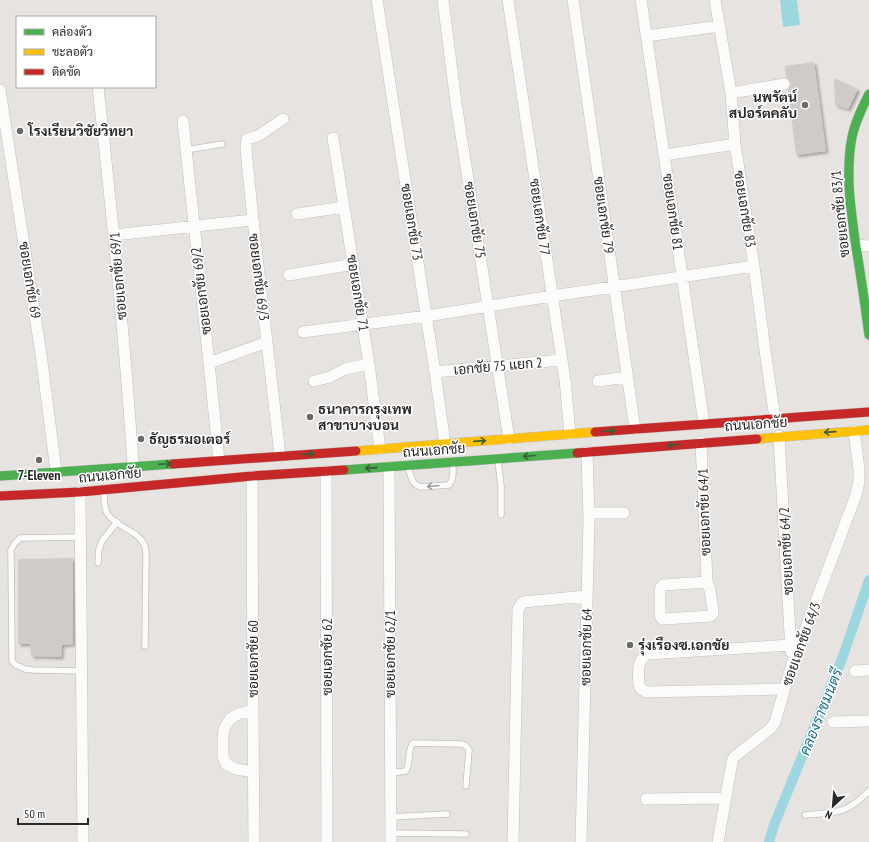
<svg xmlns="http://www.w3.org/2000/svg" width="869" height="842" font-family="'PT Sans Narrow',Sarabun,sans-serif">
<defs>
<filter id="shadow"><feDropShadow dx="2.5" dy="2.5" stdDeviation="1" flood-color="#0004"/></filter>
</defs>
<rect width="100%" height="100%" fill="#e7e3e0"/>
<path fill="#9cd7df" d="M780 0H797L800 25 783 27Z"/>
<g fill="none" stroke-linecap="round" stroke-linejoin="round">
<path stroke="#9cd7df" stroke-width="10" d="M769 842 774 825 842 659 869 580"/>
</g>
<path fill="#cecbc9" filter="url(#shadow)" d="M814 62 826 151 796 155 788 90 790 87 791 83 790 80 786 77 785 66Z
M834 78 858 89 848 109 835 105Z
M73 558V644L62 645 61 657 31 656 30 644H18V559Z"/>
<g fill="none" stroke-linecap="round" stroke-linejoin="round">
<defs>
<path id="lane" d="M186 150 222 144
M498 461 501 486V515
M408 467C411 475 411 485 421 487L449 485C454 479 453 472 453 464
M104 491C104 499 104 507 107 513 115 527 137 530 144 544 146 547 146 552 146 556L145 646
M79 537 20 538 15 543 11 550 12 661 16 665 25 669 33 670 81 671
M98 563 99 549 102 541 117 522
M391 773 406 771C411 762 407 750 413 743L462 744 465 745 469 750 466 786
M805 815C835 813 847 814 869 791
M391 817 447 814
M391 833 466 834"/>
<path id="street" d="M377 0 435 372 445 444
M443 0 456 103 509 439
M508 0 565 380 570 434
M573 0 635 429
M641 0 704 423
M715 0 731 93 735 144 754 266 765 350 775 419
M646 36 720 26
M98 87C112 213 125 339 133 465
M0 90 41 354 56 471
M731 93 784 84
M183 121 209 363 219 460
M333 138 369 364 380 449
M665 155 735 144
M297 214 344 207
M114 235 252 220
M856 245 869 246
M289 275 354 264
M303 332 427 316 552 296 754 266
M209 363 267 342
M435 372 561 360
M314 381 330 377 345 369 369 364
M598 381 627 377
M779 436 791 652
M701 442 707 582 710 590 713 610V613L711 616 664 619H662L660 616V590L661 587 663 585 707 582
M280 456C269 354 255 251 246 148L247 139 258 136 283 119
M389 467 391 842
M326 471 327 842
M252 476 253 710 254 842
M80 492 83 842
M589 513H624
M855 671 869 670
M784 689 646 692 640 688C638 682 638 669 640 662 642 659 644 656 647 654L791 645
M253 710 238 714 230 719 224 729 223 738V756L226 764 236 769 254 772
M833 722 869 721
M646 799 726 798
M513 842 518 609 523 602 587 596
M581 842 589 520 587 452
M718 842 732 762 734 757 771 728 775 722 791 667 856 495 859 481V469L854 431"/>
<path id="fast" d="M869 94C862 108 855 122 852 137 845 173 851 211 856 247 861 276 865 305 869 335
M344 470 577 453
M0 476 173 464"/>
<path id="slow" d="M757 439 869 430
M356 451 595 432"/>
<path id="jam" d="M595 432 869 412
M577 453 757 439
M173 464 356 451
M0 496 80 492 252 476 344 470"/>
</defs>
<use href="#lane" stroke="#c1c0c0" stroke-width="7"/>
<use href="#street" stroke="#c1c0c0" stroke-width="12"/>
<use href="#fast" stroke="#c1c0c0" stroke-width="10"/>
<use href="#slow" stroke="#c1c0c0" stroke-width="10"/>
<use href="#jam" stroke="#c1c0c0" stroke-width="10"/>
<use href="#lane" stroke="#fbfbfa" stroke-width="5.5"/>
<use href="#street" stroke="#fbfbfa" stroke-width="11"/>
<use href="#fast" stroke="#4caf50" stroke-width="9"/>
<use href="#slow" stroke="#ffc107" stroke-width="9"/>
<use href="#jam" stroke="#c62828" stroke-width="9"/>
</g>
<defs><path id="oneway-shaft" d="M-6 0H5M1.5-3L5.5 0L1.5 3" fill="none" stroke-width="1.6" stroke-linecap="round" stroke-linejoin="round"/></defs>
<g stroke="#375f39">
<use href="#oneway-shaft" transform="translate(609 431) rotate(-4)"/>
<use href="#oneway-shaft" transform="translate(830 432) rotate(176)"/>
<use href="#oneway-shaft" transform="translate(480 441) rotate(-4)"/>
<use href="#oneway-shaft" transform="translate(673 445) rotate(175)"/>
<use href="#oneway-shaft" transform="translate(308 454) rotate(-4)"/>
<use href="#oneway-shaft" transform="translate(529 456) rotate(175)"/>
<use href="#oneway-shaft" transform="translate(165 464) rotate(-3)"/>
<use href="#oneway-shaft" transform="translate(371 468) rotate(176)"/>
</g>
<use stroke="#9c9c9c" href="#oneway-shaft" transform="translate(433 486) rotate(175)"/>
<g fill="#6c6a69" stroke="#fff" stroke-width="1.5">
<circle cx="805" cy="105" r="4"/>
<circle cx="20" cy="131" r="4"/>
<circle cx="310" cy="417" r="4"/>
<circle cx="141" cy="439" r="4"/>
<circle cx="39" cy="460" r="4"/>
<circle cx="630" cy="645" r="4"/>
</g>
<g text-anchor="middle" stroke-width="3" stroke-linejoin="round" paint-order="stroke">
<g font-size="14" font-weight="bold" fill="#292929" stroke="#fff" text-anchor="start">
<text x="797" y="102" text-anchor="end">นพรัตน์<tspan x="797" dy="16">สปอร์ตคลับ</tspan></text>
<text x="28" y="136">โรงเรียนวิชัยวิทยา</text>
<text x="318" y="414">ธนาคารกรุงเทพ<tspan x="318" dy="16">สาขาบางบอน</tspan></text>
<text x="149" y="444">ธัญธรมอเตอร์</text>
<text x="39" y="480" text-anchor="middle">7-Eleven</text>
<text x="638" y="650">รุ่งเรืองซ.เอกชัย</text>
</g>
<g font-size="14" fill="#292929" stroke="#fff">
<text transform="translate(745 209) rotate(81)" y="5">ซอยเอกชัย 83</text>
<text transform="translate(673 212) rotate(82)" y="5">ซอยเอกชัย 81</text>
<text transform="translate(840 214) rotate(-96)" y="5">ซอยเอกชัย 83/1</text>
<text transform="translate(604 215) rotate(82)" y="5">ซอยเอกชัย 79</text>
<text transform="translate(540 217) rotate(82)" y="5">ซอยเอกชัย 77</text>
<text transform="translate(475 220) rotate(81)" y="5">ซอยเอกชัย 75</text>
<text transform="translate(412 222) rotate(81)" y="5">ซอยเอกชัย 73</text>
<text transform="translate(118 276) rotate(-95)" y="5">ซอยเอกชัย 69/1</text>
<text transform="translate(259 277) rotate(83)" y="5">ซอยเอกชัย 69/3</text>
<text transform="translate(30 280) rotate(81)" y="5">ซอยเอกชัย 69</text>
<text transform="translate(201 291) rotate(-97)" y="5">ซอยเอกชัย 69/2</text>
<text transform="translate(358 293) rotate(81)" y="5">ซอยเอกชัย 71</text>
<text transform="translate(498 366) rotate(-5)" y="5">เอกชัย 75 แยก 2</text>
<text transform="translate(756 424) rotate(-4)" y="5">ถนนเอกชัย</text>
<text transform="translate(434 450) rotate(-4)" y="5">ถนนเอกชัย</text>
<text transform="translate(110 475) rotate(-5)" y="5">ถนนเอกชัย</text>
<text transform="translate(704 512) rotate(-92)" y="5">ซอยเอกชัย 64/1</text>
<text transform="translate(786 551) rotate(-93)" y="5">ซอยเอกชัย 64/2</text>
<text transform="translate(801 644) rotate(-70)" y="5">ซอยเอกชัย 64/3</text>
<text transform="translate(586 647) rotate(-89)" y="5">ซอยเอกชัย 64</text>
<text transform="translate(390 654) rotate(-90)" y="5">ซอยเอกชัย 62/1</text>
<text transform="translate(327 657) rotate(-90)" y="5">ซอยเอกชัย 62</text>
<text transform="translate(253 659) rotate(-90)" y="5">ซอยเอกชัย 60</text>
</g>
<g font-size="15" font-style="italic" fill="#1e7289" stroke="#fff">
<text transform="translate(821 712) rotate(-68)" y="5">คลองราชมนตรี</text>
</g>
</g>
<rect x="16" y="16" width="140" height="72" fill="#ffffff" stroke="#a9a9a9"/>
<rect x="24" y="29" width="20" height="6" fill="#4caf50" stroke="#a9a9a9"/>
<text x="52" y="36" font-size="12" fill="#292929">คล่องตัว</text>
<rect x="24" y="49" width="20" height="6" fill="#ffc107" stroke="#a9a9a9"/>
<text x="52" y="56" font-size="12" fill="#292929">ชะลอตัว</text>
<rect x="24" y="69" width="20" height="6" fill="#c62828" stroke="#a9a9a9"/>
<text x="52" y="76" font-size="12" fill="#292929">ติดขัด</text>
<g transform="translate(833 806) rotate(206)" stroke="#ffffff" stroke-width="3" paint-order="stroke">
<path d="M0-3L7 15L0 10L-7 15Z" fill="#292929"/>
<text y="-6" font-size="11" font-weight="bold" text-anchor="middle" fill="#292929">N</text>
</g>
<path d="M18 818v6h70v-6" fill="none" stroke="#292929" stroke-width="2"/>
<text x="24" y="818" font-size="12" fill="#292929" stroke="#ffffff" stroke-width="3" paint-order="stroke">50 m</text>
</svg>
